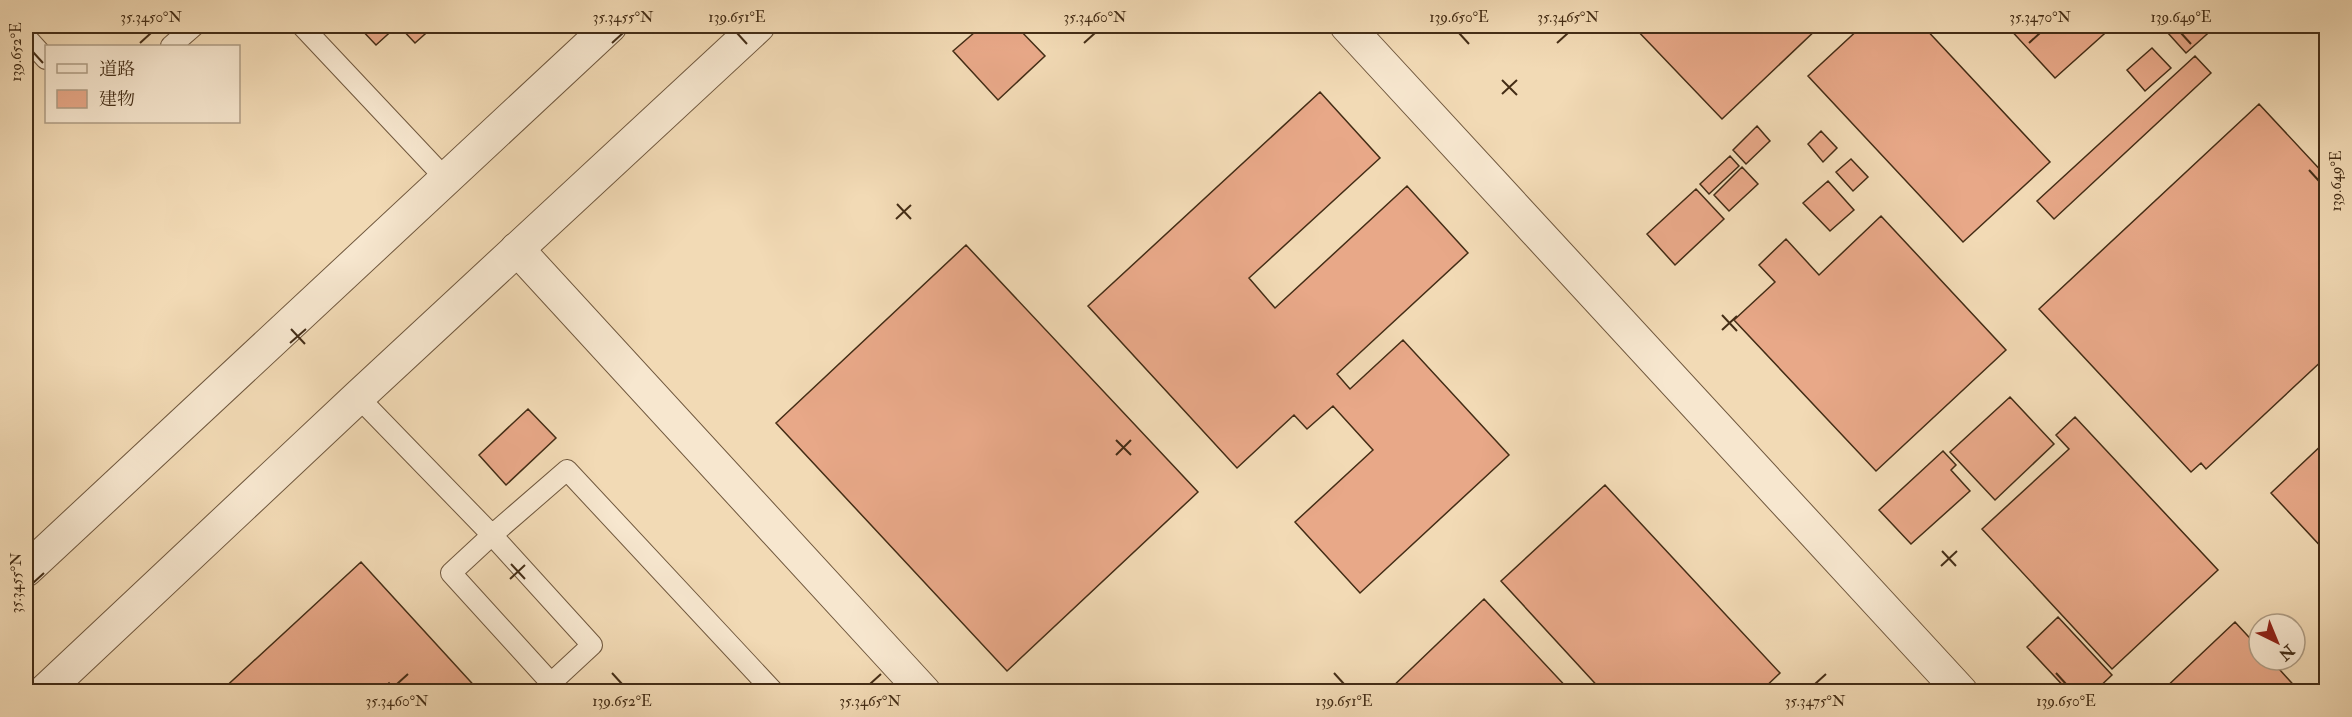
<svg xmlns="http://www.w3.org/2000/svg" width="2352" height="717" font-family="'IM FELL Double Pica','Noto Serif JP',serif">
<rect width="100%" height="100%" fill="#f2dab5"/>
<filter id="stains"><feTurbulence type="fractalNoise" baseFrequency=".00333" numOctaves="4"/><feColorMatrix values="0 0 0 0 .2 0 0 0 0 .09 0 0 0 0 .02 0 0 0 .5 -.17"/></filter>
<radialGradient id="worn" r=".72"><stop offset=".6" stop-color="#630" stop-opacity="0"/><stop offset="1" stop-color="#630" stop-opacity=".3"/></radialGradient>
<path fill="#e8a888" stroke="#442d16" stroke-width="1.5" d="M358 26H397L376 45Z
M399 26H434L415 43Z
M982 26H1016L1045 56 998 100 953 51Z
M1633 26H1820L1722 119Z
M1862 26H1923L2050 162 1963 242 1808 76Z
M2007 26H2113L2055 78Z
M2173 26H2216L2186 53 2167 32Z
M2152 48 2171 68 2145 91 2127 70Z
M2195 56 2211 73 2054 219 2037 201Z
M1320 92 1380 158 1249 278 1275 308 1407 186 1468 253 1337 374 1350 389 1403 340 1509 455 1360 593 1295 522 1373 450 1333 406 1307 429 1294 415 1237 468 1088 306Z
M2259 104 2326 176V357L2206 469 2201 463 2191 472 2039 309Z
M1757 126 1770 141 1746 164 1733 150Z
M1821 131 1837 148 1823 162 1808 144Z
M1730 156 1739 166 1709 194 1700 184Z
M1851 159 1868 177 1853 191 1836 172Z
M1742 167 1758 184 1729 211 1714 195Z
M1828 181 1854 210 1830 231 1803 203Z
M1696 189 1724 219 1675 265 1647 234Z
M1881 216 2006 350 1876 471 1734 320 1775 282 1759 265 1786 239 1819 275Z
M966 245 1198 492 1007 671 776 423Z
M2010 397 2054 444 1995 500 1950 452Z
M528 409 556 438 506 485 479 455Z
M2075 417 2218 570 2112 669 1982 529 2069 449 2056 435Z
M2326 441V552L2271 493Z
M1943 451 1956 465 1951 470 1970 491 1911 544 1879 510Z
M1605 485 1780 673 1760 692H1603L1501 581Z
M361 562 480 692H396L389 683 380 692H220Z
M1484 599 1571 692H1387Z
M2058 617 2112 675 2094 692H2069L2027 647Z
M2235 622 2259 648V660H2271L2300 692H2161Z"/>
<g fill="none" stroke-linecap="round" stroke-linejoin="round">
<defs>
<path id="service" d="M302 26 445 178
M26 37 46 59
M171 46 194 26
M358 397 492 535 567 470 774 692
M492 535 592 645 551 683 451 573Z"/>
<path id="minor" d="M1347 26 1961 692
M517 249 924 692"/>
<path id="tertiary" d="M26 570 610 26
M44 692 358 397 758 26"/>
</defs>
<use href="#service" stroke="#70583e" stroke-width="22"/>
<use href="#minor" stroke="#70583e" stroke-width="35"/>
<use href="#tertiary" stroke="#70583e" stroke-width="35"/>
<use href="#service" stroke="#f7e7cf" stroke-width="20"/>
<use href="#minor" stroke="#f7e7cf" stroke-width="33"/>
<use href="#tertiary" stroke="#f7e7cf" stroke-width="33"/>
</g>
<path fill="none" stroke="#442d16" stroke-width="2" d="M737 33 747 44M1459 33 1469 44M2181 33 2191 44M140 43 151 33M612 43 623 33M1084 43 1095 33M1557 43 1568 33M2029 43 2040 33M33 52 43 63M1502 80 1517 95M1502 94 1517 80M2309 170 2319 181M897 204 911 219M896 219 911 205M1722 315 1737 331M291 329 305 344M1722 330 1737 316M290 343 306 329M1116 440 1131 455M1116 455 1131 440M1942 551 1956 566M511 564 525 579M1941 566 1957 551M510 579 525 565M33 583 44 573M612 673 622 684M1334 673 1344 684M2056 673 2066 684M397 684 408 674M870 684 881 674M1815 684 1826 674"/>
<rect width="2352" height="717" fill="none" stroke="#f2dab5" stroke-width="66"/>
<rect x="45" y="45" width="195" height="78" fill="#f7e7cf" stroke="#af9d85" stroke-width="1.5"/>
<rect x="57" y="64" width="30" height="9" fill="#f7e7cf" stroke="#af9d85" stroke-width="1.5"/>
<text x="99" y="75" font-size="18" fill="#442d16">道路</text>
<rect x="57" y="90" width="30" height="18" fill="#e8a888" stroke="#af9d85" stroke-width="1.5"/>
<text x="99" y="105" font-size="18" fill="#442d16">建物</text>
<g transform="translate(2277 642) rotate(137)"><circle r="28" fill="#f7e7cf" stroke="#af9d85" stroke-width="1.5"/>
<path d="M0-4.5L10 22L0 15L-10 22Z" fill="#8f2418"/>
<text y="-9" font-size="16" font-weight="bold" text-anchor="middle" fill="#442d16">N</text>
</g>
<rect x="33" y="33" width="2286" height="651" fill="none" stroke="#442d16" stroke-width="2"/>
<g font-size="15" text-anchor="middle" fill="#442d16">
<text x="151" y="22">35.3450°N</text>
<text x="623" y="22">35.3455°N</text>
<text x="737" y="22">139.651°E</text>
<text x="1095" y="22">35.3460°N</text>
<text x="1459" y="22">139.650°E</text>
<text x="1568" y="22">35.3465°N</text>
<text x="2040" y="22">35.3470°N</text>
<text x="2181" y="22">139.649°E</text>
<text transform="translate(16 52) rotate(-90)" y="5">139.652°E</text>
<text transform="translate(2336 181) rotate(-90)" y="5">139.649°E</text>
<text transform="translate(16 583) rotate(-90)" y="5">35.3455°N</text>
<text x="397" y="706">35.3460°N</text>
<text x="622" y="706">139.652°E</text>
<text x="870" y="706">35.3465°N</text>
<text x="1344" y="706">139.651°E</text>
<text x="1815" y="706">35.3475°N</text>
<text x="2066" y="706">139.650°E</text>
</g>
<rect width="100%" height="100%" filter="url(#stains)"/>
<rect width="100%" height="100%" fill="url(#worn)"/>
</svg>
